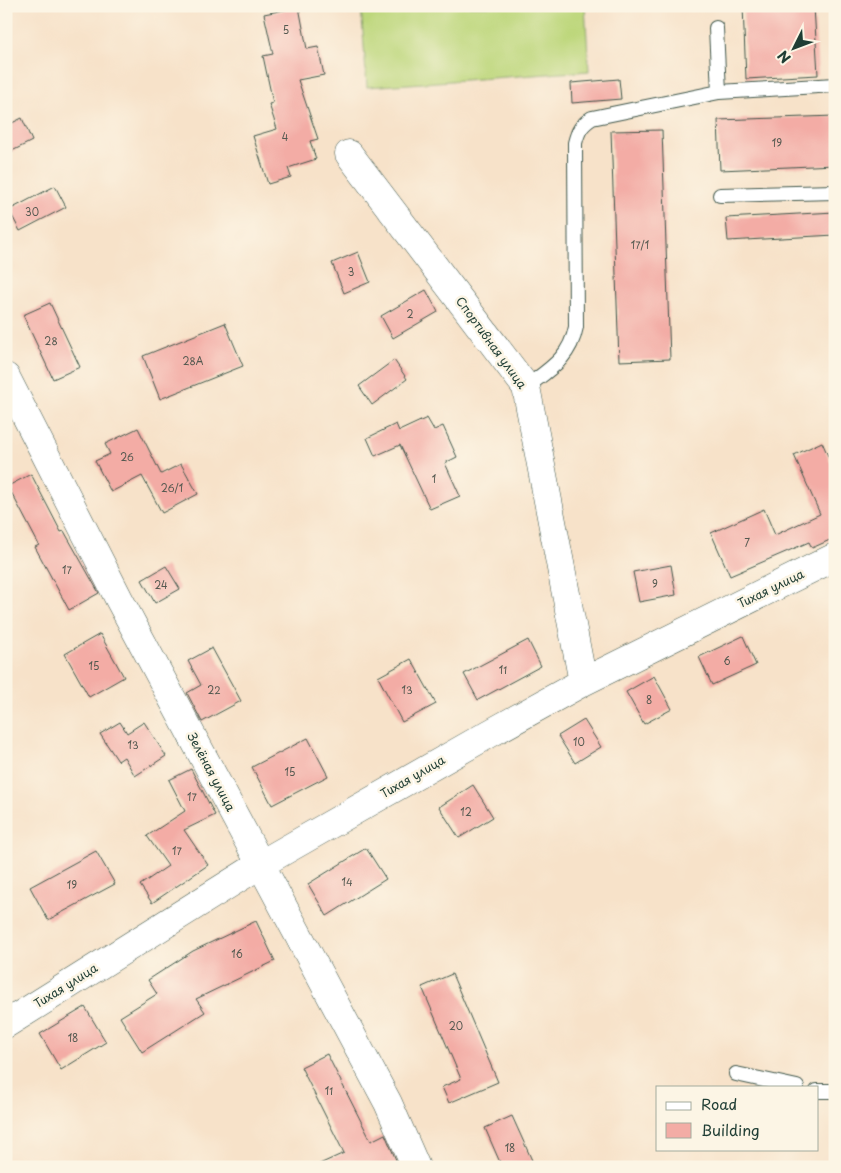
<svg xmlns="http://www.w3.org/2000/svg" width="841" height="1173" font-family="'Playpen Sans',sans-serif">
<rect width="100%" height="100%" fill="#fcf5e5"/>
<filter id="ink" filterUnits="userSpaceOnUse"><feTurbulence type="fractalNoise" baseFrequency=".02" numOctaves="2"/><feDisplacementMap in="SourceGraphic" scale="10" xChannelSelector="R" yChannelSelector="G"/><feConvolveMatrix kernelMatrix="1 2 1 2 8 2 1 2 1" color-interpolation-filters="sRGB"/></filter>
<filter id="wash" filterUnits="userSpaceOnUse"><feTurbulence type="fractalNoise" baseFrequency=".0096" numOctaves="4" result="noise"/><feDisplacementMap in="SourceGraphic" scale="20" xChannelSelector="R" yChannelSelector="G"/><feGaussianBlur stdDeviation="1.12" result="paint"/><feColorMatrix in="noise" values="0 0 0 0 0 0 0 0 0 0 0 0 0 0 0 0 0 1.4 0 .05"/><feComposite in="paint" operator="in"/></filter>
<g filter="url(#wash)">
<rect width="100%" height="100%" fill="#f7e2c9"/>
<path fill="#bdd77c" stroke="#6e8a58" d="M361 6H585L589 71 367 87Z"/>
<g id="blocks">
<path fill="#f3aca5" d="M743 6H814L818 75 746 79Z
M299 7 307 49 318 47 324 75 298 80 318 139 310 141 316 159 288 168 291 177 268 184 253 136 277 129 269 104 273 103 263 56 273 54 264 14Z
M619 79 621 99 572 103 571 83Z
M835 116V165L720 170 718 120Z
M22 118 32 141 6 154V126Z
M662 130 670 359 619 361 611 131Z
M55 186 66 207 20 231 9 210Z
M835 212V235L728 241 726 218Z
M358 252 370 282 344 293 332 263Z
M426 290 438 312 393 338 381 316Z
M50 303 80 367 53 379 23 315Z
M225 323 243 366 160 399 143 356Z
M394 360 407 379 372 405 359 386Z
M427 418 434 430 443 426 457 457 445 463 460 496 430 509 400 445 375 456 367 438 396 424 399 431Z
M138 428 161 474 181 464 198 494 162 513 142 476 111 492 95 461 110 454 105 444Z
M822 442 835 472V542H833L832 539 812 548 809 542 730 576 711 533 764 509 775 535 820 514 794 455Z
M31 474 61 532 64 531 99 593 69 610 35 547 39 545 8 486Z
M671 565 676 595 639 602 633 572Z
M166 566 180 589 155 603 142 580Z
M100 634 124 677 89 697 65 654Z
M743 636 756 665 712 685 699 657Z
M528 640 541 666 478 700 464 674Z
M212 648 241 701 202 722 187 693 201 685 188 661Z
M411 659 436 704 402 722 378 677Z
M654 676 672 709 644 724 626 692Z
M584 720 601 747 575 763 558 736Z
M120 722 127 733 144 722 166 756 135 776 124 757 118 761 100 734Z
M308 738 328 776 272 805 252 767Z
M191 769 215 815 184 830 208 865 152 903 140 885 168 866 147 836 185 811 169 780Z
M473 785 493 817 459 838 439 807Z
M366 848 386 879 327 916 308 884Z
M96 851 115 884 48 920 30 887Z
M256 921 275 961 196 999 205 1012 142 1052 120 1017 157 994 148 980 193 951Z
M452 974 498 1082 449 1103 442 1087 461 1079 422 987Z
M85 1007 106 1042 61 1070 40 1034Z
M327 1054 371 1141 385 1134 399 1167H313L344 1153 301 1067Z
M512 1116 535 1167H502L485 1128Z"/>
</g>
</g>
<g filter="url(#ink)">
<use href="#blocks" fill-opacity="0" stroke="#3f564a" stroke-width="1"/>
<g fill="none" stroke-linecap="round" stroke-linejoin="round">
<defs>
<path id="lane" d="M716 28 719 92 835 85
M720 195 835 192
M526 387C550 369 570 358 576 327L575 143C578 131 581 125 592 118L719 92
M736 1074 797 1087
M817 1091H835"/>
<path id="street" d="M349 154 526 387 583 682
M6 377 119 599 388 1103 416 1167
M6 1024 261 864 489 734 583 682 835 557"/>
</defs>
<use href="#lane" stroke="#3f564a" stroke-width="16"/>
<use href="#street" stroke="#3f564a" stroke-width="29"/>
<use href="#lane" stroke="#fff" stroke-width="14"/>
<use href="#street" stroke="#fff" stroke-width="28"/>
</g>
</g>
<g text-anchor="middle" stroke-width="5" stroke-linejoin="round" paint-order="stroke">
<g font-size="10" fill="#545950">
<text x="286" y="34">5</text>
<text x="285" y="141">4</text>
<text x="777" y="147">19</text>
<text x="32" y="216">30</text>
<text x="640" y="249">17/1</text>
<text x="351" y="276">3</text>
<text x="410" y="318">2</text>
<text x="51" y="345">28</text>
<text x="193" y="365">28А</text>
<text x="127" y="461">26</text>
<text x="434" y="483">1</text>
<text x="172" y="492">26/1</text>
<text x="747" y="547">7</text>
<text x="67" y="574">17</text>
<text x="655" y="588">9</text>
<text x="161" y="589">24</text>
<text x="727" y="665">6</text>
<text x="94" y="670">15</text>
<text x="503" y="674">11</text>
<text x="214" y="694">22</text>
<text x="407" y="694">13</text>
<text x="649" y="704">8</text>
<text x="579" y="746">10</text>
<text x="133" y="749">13</text>
<text x="290" y="776">15</text>
<text x="192" y="801">17</text>
<text x="466" y="816">12</text>
<text x="177" y="855">17</text>
<text x="347" y="886">14</text>
<text x="72" y="889">19</text>
<text x="237" y="958">16</text>
<text x="456" y="1030">20</text>
<text x="73" y="1042">18</text>
<text x="329" y="1095">11</text>
<text x="510" y="1152">18</text>
</g>
<g font-size="12" fill="#1f3d34" stroke="#fcf5e5">
<text transform="translate(491 343) rotate(54)" y="4">Спортивная улица</text>
<text transform="translate(771 589) rotate(-26)" y="4">Тихая улица</text>
<text transform="translate(211 772) rotate(62)" y="4">Зелёная улица</text>
<text transform="translate(413 777) rotate(-30)" y="4">Тихая улица</text>
<text transform="translate(66 986) rotate(-32)" y="4">Тихая улица</text>
</g>
</g>
<rect width="841" height="1173" fill="none" stroke="#fcf5e5" stroke-width="25"/>
<rect x="656" y="1086" width="162" height="65" fill="#fcf5e5" stroke="#a4ab9e"/>
<rect x="666" y="1102" width="25" height="8" fill="#ffffff" stroke="#a4ab9e"/>
<text x="701" y="1110" font-size="15" fill="#1f3d34">Road</text>
<rect x="666" y="1123" width="25" height="15" fill="#f3aca5" stroke="#a4ab9e"/>
<text x="701" y="1136" font-size="15" fill="#1f3d34">Building</text>
<g transform="translate(794 48) rotate(228)" stroke="#fcf5e5" stroke-width="4" paint-order="stroke">
<path d="M0-4L9 19L0 12L-9 19Z" fill="#1f3d34"/>
<text y="-8" font-size="14" font-weight="bold" text-anchor="middle" fill="#1f3d34">N</text>
</g>
</svg>
